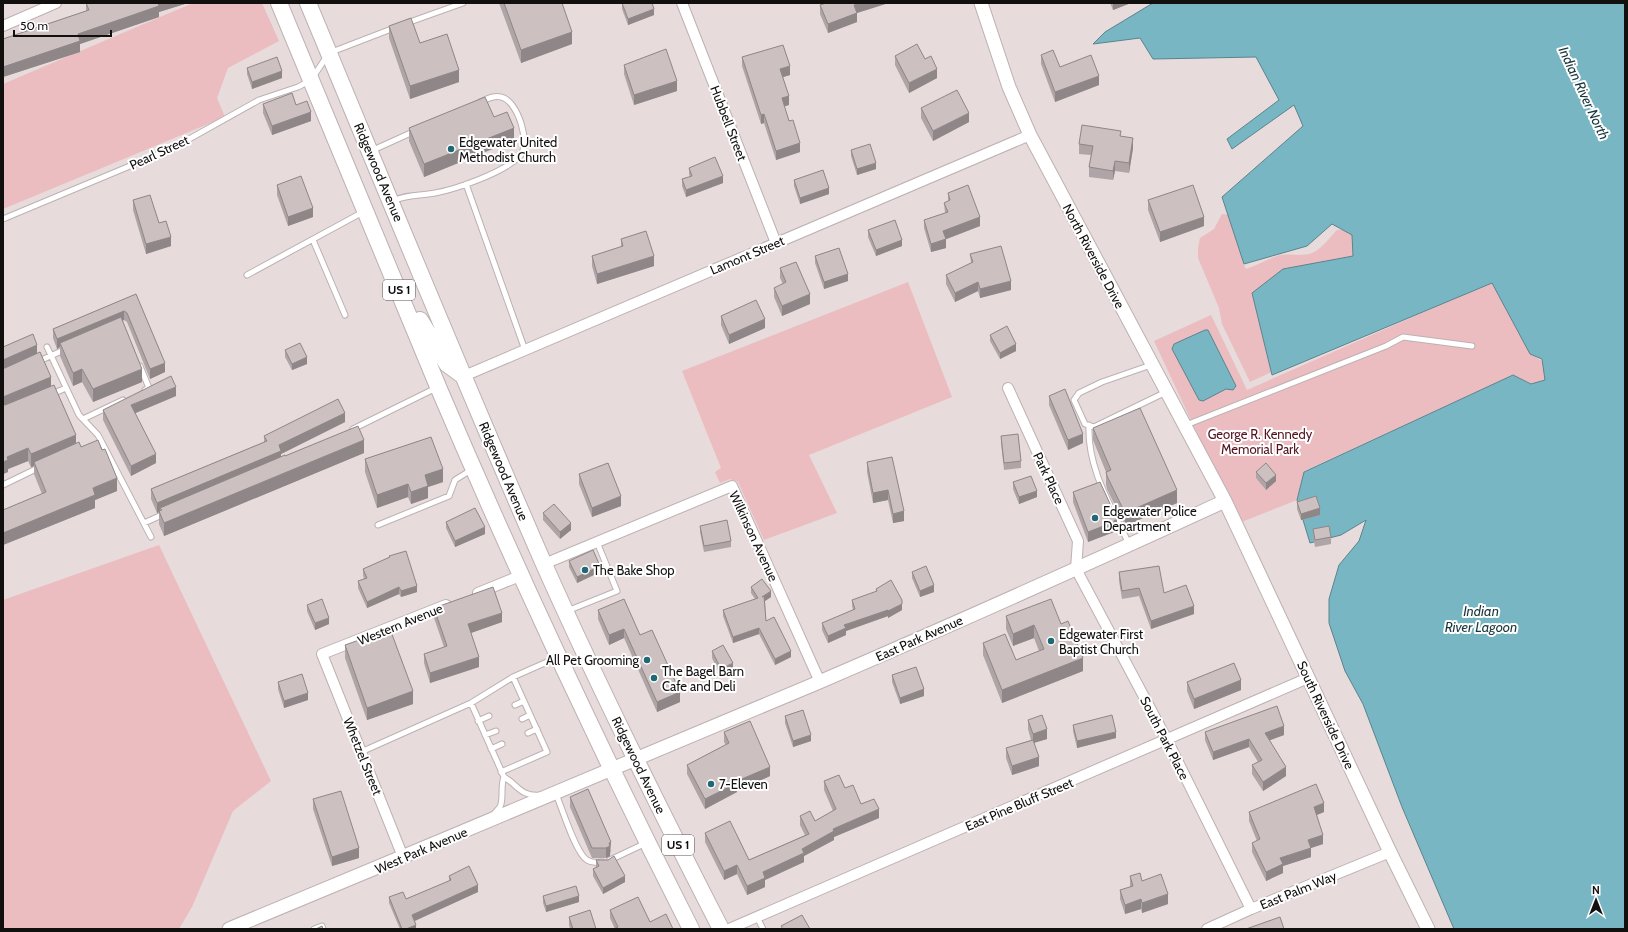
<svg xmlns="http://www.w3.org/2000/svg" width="1628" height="932" font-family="Cabin,sans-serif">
<rect width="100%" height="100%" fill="#e7dbdb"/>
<path fill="#ebbdc1" d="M193 3H262L279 41 228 68 217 98 225 117 3 209V84Z
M1222 214 1231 215 1248 254 1243 263 1246 269C1258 265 1268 259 1280 255 1290 253 1302 257 1312 253 1322 249 1330 237 1337 230L1348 229 1362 249 1278 369 1250 382 1222 324 1219 308 1198 258V248L1200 238 1214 229Z
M908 282 952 397 809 455 837 513 764 540 738 482 730 479 720 483 715 472 721 468 682 371Z
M1492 282 1531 354 1542 361 1545 380 1531 385 1513 375 1304 471 1297 500 1239 523 1154 341 1211 315 1247 390Z
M159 545 271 781 233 811 192 907 179 929H3V600Z"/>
<path fill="#79b6c3" stroke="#5a848d" d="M1153 3H1625V929H1454L1402 807 1363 704 1345 671 1329 623V599L1339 565 1359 541 1366 520 1341 535 1310 543 1297 500 1304 472 1513 375 1531 384 1545 380 1542 359 1530 354 1492 283 1272 375 1252 293 1283 269 1353 256 1352 235 1332 224 1307 246 1244 264 1222 197 1303 126 1294 105 1232 149 1227 139 1279 100 1256 57 1153 59 1140 38 1093 44 1105 32Z
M1205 330H1208L1236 386 1233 390 1226 389 1203 401 1199 400 1172 349 1174 344Z"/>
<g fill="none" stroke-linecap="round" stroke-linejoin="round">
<defs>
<path id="service" d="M407 23 463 3
M371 151 415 131
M466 184 525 350
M393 201C406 194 420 196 435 193 457 189 502 173 519 157 532 146 518 100 501 97 494 95 487 99 480 102
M3 219 173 148 259 100 298 87 311 80 329 53 394 28
M313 240 345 315
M247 275 363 212
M47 347 79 415 98 435 151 537
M37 362 66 349
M1151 365 1102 382 1079 393 1074 400 1085 424 1094 427 1166 392
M140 366 149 388 145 390
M52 394 66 388
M83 419 123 400
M1089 425C1087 468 1111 506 1129 544
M1186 425 1386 346 1403 337 1472 346
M353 429 436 388
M3 485 40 467
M144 523 164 514
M378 525 449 496 455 480 471 470
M567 611 617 591 597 542
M471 703 504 777C518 785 521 797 540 795
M515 705 524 701
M522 719 530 715
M478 721 489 716
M528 733 537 729
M485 735 496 731
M491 749 502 744
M361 752 471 703 513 677 556 658
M501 772 547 752 513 677
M556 794C562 808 576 854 587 860 592 863 597 863 602 862
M493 815C495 812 498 810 500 807 504 799 500 787 504 777
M610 860 646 843
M757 917 763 929
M314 929 322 926 323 929"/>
<path id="minor" d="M682 3 776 243
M3 26 56 3
M464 376 1030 135
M1008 388 1078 541 1076 569 1167 740 1251 909
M544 564 732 486 820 682
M478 593 522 575
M403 857 322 654 446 605
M729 929 1308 678
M1207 929 1251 909 1390 852"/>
<path id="tertiary" d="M981 3 1009 87 1030 135 1225 501 1390 852 1428 929
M229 929C425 847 622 766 817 683 954 624 1090 563 1225 501"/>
<path id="primary" d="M279 3C333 131 385 261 439 389 517 572 601 752 691 929
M308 3C386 190 462 377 543 562 598 686 659 808 721 929
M420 320 447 364 462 375"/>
</defs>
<use href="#service" stroke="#bdb1b2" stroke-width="7"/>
<use href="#minor" stroke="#bdb1b2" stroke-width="12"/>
<use href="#tertiary" stroke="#bdb1b2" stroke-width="15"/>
<use href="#primary" stroke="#bdb1b2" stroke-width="18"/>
<use href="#service" stroke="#fff" stroke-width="5"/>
<use href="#minor" stroke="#fff" stroke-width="10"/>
<use href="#tertiary" stroke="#fff" stroke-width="13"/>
<use href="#primary" stroke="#fff" stroke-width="16"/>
</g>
<path fill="#afa5a6" d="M86 3H188L159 12V17L80 44V52L3 77V39L86 11Z
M499 3H562L572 44 521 63Z
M622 3 654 15 628 25 622 9Z
M1110 3H1131L1113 10Z
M820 5 857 13V22L828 33 820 14Z
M389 26 459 82 410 99 389 38Z
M1041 55 1060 67 1099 85 1055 102 1041 64Z
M895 56 925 59 937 78 909 93 895 65Z
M742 57 790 75 783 77 789 105 784 106 789 121 800 152 776 160 764 123 761 124 742 66Z
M624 65 677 91 634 105 624 74Z
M247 68 282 78 252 89 247 74Z
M263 104 296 105 311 121 272 135 263 113Z
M921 108 969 122 933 141 921 118Z
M494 117 514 140 424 177 409 141V128Z
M1121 137 1133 148 1129 173 1115 171 1113 180 1089 177V167L1091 155 1079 154V144Z
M851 150 876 169 857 175 851 156Z
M689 168 723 183 686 197 682 186V179L690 177 689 174Z
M794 180 829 194 800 204 794 186Z
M277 185 313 217 288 226 277 195Z
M948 193 980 226 946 239V248L931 252 924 228V220L945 213 944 203 948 202Z
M133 200 171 246 146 254 133 210Z
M1148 200 1204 226 1160 242 1148 210Z
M868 230 902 246 876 256 868 237Z
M621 239 654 266 597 284 592 266V256L621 247Z
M970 254 1011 290 980 298 978 291 955 302 946 284V275L971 263Z
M815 256 848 281 824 289 815 263Z
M780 268 810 304 782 316 774 297V288L783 284 780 278Z
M136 294 165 372 150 379 127 322 124 320 122 321 142 382 93 402 82 382 73 386 60 356V347L57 349 53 338V329Z
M721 316 765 328 729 344 721 325Z
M990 335 1016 351 1000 359 990 341Z
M3 347 37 354 76 444 81 447 117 491 95 500V508L3 545V510L42 494 34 474V466L31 467 28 461 8 469V472L3 474Z
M285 350 307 364 292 370 285 357Z
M176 396 135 413 156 463 131 476 103 420V410Z
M1049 396 1083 443 1068 450 1049 405Z
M345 422 281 454V456L364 453 164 536 159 524V512L157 513 151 499V489L264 442V436Z
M1093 428 1177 503 1125 526 1107 489 1106 485V472L1093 440Z
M1001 436 1021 461V468L1004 470 1001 443Z
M892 457 904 521 893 523 888 500 873 503 867 472V462Z
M365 459 443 482 428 487V498L411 504 408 497 377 508 365 472Z
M1256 472 1276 481 1266 490 1256 478Z
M579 474 621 506 592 517 579 484Z
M1013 482 1037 497 1019 504 1013 489Z
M1073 492 1117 529 1114 530V532L1088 542 1073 502Z
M1297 502 1320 515 1301 520 1297 509Z
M543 513 571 530 560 539 543 520Z
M446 522 485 534 455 547 446 528Z
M700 526 731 541V547L704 552 700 532Z
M1313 529 1331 537V544L1315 547 1313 535Z
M389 556 417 592 401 597 399 594 367 608 358 588V581L364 579 363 575V569L389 558Z
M569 561 600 572 577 583 569 567Z
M912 572 934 592 920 597 912 578Z
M1119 572 1164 593 1194 614 1151 629 1139 596 1122 599 1119 581Z
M751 587 771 597 765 601 766 621 791 657 775 665 759 634 733 643 723 616V610L755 599 751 593Z
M876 589 902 610 888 618V616L846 631V635L828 643 822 630V623L853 610 852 606V600L876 592Z
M307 605 329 624 315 630 307 611Z
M434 608 502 622 471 633 479 667 430 683 424 663V654L444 647 434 618Z
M598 610 640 635 680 702 657 712 624 638 609 645 598 619Z
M1006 616 1061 624 1083 671 1002 703 983 655V643L1016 660 1039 651 1034 638 1013 646 1006 629Z
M345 645 413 704 367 720 345 658Z
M712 651 733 670 721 676 712 658Z
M892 675 924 696 900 704 892 682Z
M278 682 308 700 284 708 278 689Z
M1187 682 1241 690 1194 709 1187 691Z
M785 716 811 741 793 747 785 723Z
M1028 720 1047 739 1034 743 1039 766 1012 775 1006 758V748L1031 740 1028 729Z
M1073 725 1116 738 1077 748 1073 731Z
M724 732 770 776 737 791V792L705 809 687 774V765L726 745 724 742Z
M1205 732 1284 735 1269 740 1286 776 1263 791 1252 774V765L1258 762 1249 747 1213 760 1205 740Z
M824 781 845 788 861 804 879 818 834 837V840L804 856V862L765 880V887L747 895 737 874 724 880 705 842V833L749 860 805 835 800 825V816L815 821 833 811 824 790Z
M570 797 611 851 610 852V856L606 858H592L570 807Z
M313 799 359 858 332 866 313 809Z
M1249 812H1324L1317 815 1323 844 1311 848V857L1283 866V873L1266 881 1252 852V843L1257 841 1249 821Z
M596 860 625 882 603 894 593 876V869L596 867Z
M449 876 478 892 415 921 416 929H400L389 903V897L406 899 449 881Z
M1130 876 1142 881 1168 904 1142 913 1141 909 1125 914 1120 899V890L1130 887Z
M543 896 579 902 546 912 543 903Z
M610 910 650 922 615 929 610 918Z
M569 917 596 929H570L569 925Z"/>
<path fill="#8f8687" d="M158 3H188L159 12V17L80 44V52L3 77V67L78 34Z
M861 3H889L854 14V5Z
M1113 3H1131L1113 10Z
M654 9V15L628 25V19Z
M857 13V22L828 33V24Z
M572 32V44L521 63V50Z
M790 66V75L780 78V69Z
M937 69V78L909 93V83Z
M459 70V82L410 99V86Z
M282 71V78L252 89V82Z
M1099 76V85L1055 102V92Z
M677 81V91L634 105V95Z
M789 96V105L782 107V98Z
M311 112V121L272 135V126Z
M969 113V122L933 141V131Z
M764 114V123L761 124V115Z
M514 128V140L424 177V164Z
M1133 138V148L1129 173V163Z
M800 143V152L776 160V151Z
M1115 161V171L1113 180V171Z
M876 163V169L857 175V169Z
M723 176V183L686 197V190Z
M829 188V194L800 204V198Z
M313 208V217L288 226V217Z
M980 217V226L944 240 946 239V248L931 252V244L943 231Z
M1204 217V226L1160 242V232Z
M171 237V246L146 254V244Z
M902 240V246L876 256V250Z
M654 256V266L597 284V274Z
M848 274V281L824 289V282Z
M1011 281V290L980 298V289Z
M978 282V291L955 302V293Z
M810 294V304L782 316V306Z
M124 311V320L62 347 60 343V347L57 349V339Z
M765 319V328L729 344V335Z
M1016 344V351L1000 359V353Z
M37 345V357L3 373V360Z
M307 357V364L292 370V364Z
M165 363V372L150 379V369Z
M82 369V382L73 386V373Z
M142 369V382L93 402V389Z
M51 377V390L3 410V397Z
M176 387V396L131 415V405Z
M345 413V422L281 454V460L160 508V512L157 513V503Z
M1083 434V443L1068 450V440Z
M76 435V447L34 462V466L31 467V454Z
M364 440V453L164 536V523Z
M28 448V461L8 469V472L3 474V462L7 457Z
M156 454V463L131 476V466Z
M443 469V482L428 487V498L411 504V492L425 475Z
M1276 475V481L1266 490V483Z
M117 478V491L95 500V508L3 545V533L93 488Z
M408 484V497L377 508V495Z
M888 490V500L873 503V493Z
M1177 490V503L1125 526V513Z
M1037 491V497L1019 504V497Z
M621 496V506L592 517V508Z
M1320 508V515L1301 520V514Z
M904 511V521L893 523V514Z
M1117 519V529L1114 530V532L1088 542V532Z
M571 523V530L560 539V532Z
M485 527V534L455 547V541Z
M600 566V572L577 583V577Z
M934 585V592L920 597V591Z
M417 586V592L401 597V591Z
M399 587V594L367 608V602Z
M771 591V597L762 603V597Z
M902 604V610L888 618V611Z
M1194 606V614L1151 629V621Z
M888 610V616L846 631V635L828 643V636L844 625Z
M502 613V622L468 634V624Z
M329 618V624L315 630V623Z
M1034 625V638L1013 646V634Z
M759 628V634L733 643V637Z
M624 629V638L609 645V635Z
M791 651V657L775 665V659Z
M479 657V667L430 683V673Z
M1083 658V671L1002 703V690Z
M733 663V670L721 676V669Z
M1241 680V690L1194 709V699Z
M924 689V696L900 704V698Z
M413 691V704L367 720V708Z
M680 692V702L657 712V702Z
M308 693V700L284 708V701Z
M1284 726V735L1265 742V733Z
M1047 729V739L1033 743V734Z
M1116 732V738L1077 748V741Z
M811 735V741L793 747V741Z
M1249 739V747L1213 760V752Z
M1039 757V766L1012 775V766Z
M770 767V776L737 791V792L705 809V799L737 781Z
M1286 767V776L1263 791V782Z
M1324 803V812L1314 816V807Z
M879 809V818L834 837V840L804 856V862L765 880V887L747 895V886L763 872 802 849 833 829Z
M1323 835V844L1308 849V840Z
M611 842 610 856 606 858V848L609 843Z
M359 848V858L332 866V857Z
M1311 848V857L1283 866V873L1266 881V872L1280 858Z
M737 865V874L724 880V871Z
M625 876V882L603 894V888Z
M478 885V892L412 922V915Z
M1168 894V904L1142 913V903Z
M579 896V902L546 912V906Z
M1141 899V909L1125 914V905Z
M416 925V929H406Z"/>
<path fill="#ccc0c1" stroke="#8f8687" d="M86 3H158L159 6 78 34 80 41 3 67V39L89 10Z
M504 3H562L572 32 521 50Z
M622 3H652L654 9 628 19Z
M826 3H861L854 5 857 13 828 24 820 5Z
M411 18 420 43 447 34 459 70 410 86 389 26Z
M917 44 925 59 931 56 937 69 909 83 895 56Z
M783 45 790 66 780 69 789 96 782 98 789 121 793 120 800 143 776 151 764 114 761 115 742 57Z
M666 49 677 81 634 95 624 65Z
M1053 50 1060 67 1091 55 1099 76 1055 92 1041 55Z
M277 57 282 71 252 82 247 68Z
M957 90 969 113 933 131 921 108Z
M292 93 296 105 307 101 311 112 272 126 263 104Z
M485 97 494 117 507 112 514 128 424 164 409 128Z
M1082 125 1121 131 1120 136 1133 138 1129 163 1115 161 1113 171 1089 167 1093 146 1079 144Z
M870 144 876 163 857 169 851 150Z
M715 157 723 176 686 190 682 179 692 176 689 168Z
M823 170 829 188 800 198 794 180Z
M301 176 313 208 288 217 277 185Z
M968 185 980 217 943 231 946 239 931 244 924 220 948 212 944 203 950 200 948 193Z
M1193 185 1204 217 1160 232 1148 200Z
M150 195 159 223 166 221 171 237 146 244 133 200Z
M895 220 902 240 876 250 868 230Z
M646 231 654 256 597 274 592 256 623 246 621 239Z
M1001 246 1011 281 980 289 978 282 955 293 946 275 973 262 970 254Z
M839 248 848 274 824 282 815 256Z
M796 262 810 294 782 306 774 288 786 282 780 268Z
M136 294 165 363 150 369 127 313 124 311 57 339 53 329Z
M756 300 765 319 729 335 721 316Z
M121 317 142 369 93 389 82 369 73 373 60 343Z
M1007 326 1016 344 1000 353 990 335Z
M33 334 37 345 3 360V347Z
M300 343 307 357 292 364 285 350Z
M40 352 51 377 3 397V368H5Z
M171 376 176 387 131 405 156 454 131 466 103 410Z
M54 385 76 435 31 454 28 448 7 457 8 460 3 462V404L5 405Z
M1065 389 1083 434 1068 440 1049 396Z
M338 399 345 413 279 445 281 451 157 503 151 489 267 441 264 436Z
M1140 408 1177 490 1125 513 1107 476 1106 472 1111 470 1093 428Z
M358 426 364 440 164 523 159 511 162 510 160 508 285 455V456Z
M1018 434 1021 461 1004 463 1001 436Z
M431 437 443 469 425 475 428 486 411 492 408 484 377 495 365 459Z
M98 440 102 450 105 449 117 478 93 488 95 495 3 533V510L46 492 34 462 79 442 81 447Z
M892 457 904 511 893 514 888 490 873 493 867 462Z
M608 463 621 496 592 508 579 474Z
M1266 463 1276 475 1266 483 1256 472Z
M1031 476 1037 491 1019 497 1013 482Z
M1100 482 1117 519 1114 521V522L1088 532 1073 492Z
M1316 496 1320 508 1301 514 1297 502Z
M554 504 571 523 560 532 543 513Z
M475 508 485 527 455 541 446 522Z
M727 520 731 541 704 546 700 526Z
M1329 526 1331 537 1315 540 1313 529Z
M593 550 600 566 577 577 569 561Z
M406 551 417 586 401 591 399 587 367 602 358 581 367 578 363 569 390 557 389 556Z
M926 566 934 585 920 591 912 572Z
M1159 566 1164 593 1186 585 1194 606 1151 621 1139 588 1122 591 1119 572Z
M762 579 771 591 762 597 764 596 766 621 774 617 791 651 775 659 759 628 733 637 723 610 758 598 751 587Z
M891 580 902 600V604L888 611V610L844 625 846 628 828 636 822 623 855 609 852 600 877 591 876 589Z
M493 587 502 613 468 624 479 657 430 673 424 654 447 646 434 608Z
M322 599 329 618 315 623 307 605Z
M624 599 640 635 652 630 680 692 657 702 624 629 609 635 598 610Z
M1051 599 1061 624 1068 621 1083 658 1002 690 983 643 1005 634 1016 660 1044 649 1034 625 1013 634 1006 616Z
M390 629 413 691 367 708 345 645Z
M723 645 733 663 721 669 712 651Z
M1234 663 1241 680 1194 699 1187 682Z
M916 667 924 689 900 698 892 675Z
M302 674 308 693 284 701 278 682Z
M1277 706 1284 726 1265 733 1286 767 1263 782 1252 765 1262 760 1249 739 1213 752 1205 732Z
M803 710 811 735 793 741 785 716Z
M1042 715 1047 729 1033 734 1028 720Z
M1112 715 1116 732 1077 741 1073 725Z
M750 721 770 767 737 781V783L705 799 687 765 729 743 724 732Z
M1033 740 1039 757 1012 766 1006 748Z
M839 775 845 788 853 785 861 804 874 799 879 809 833 829 834 831 802 849 804 853 763 872 765 878 747 886 737 865 724 871 705 833 730 821 749 860 809 834 800 816 810 811 815 821 836 809 824 781Z
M1316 784 1324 803 1314 807 1323 835 1308 840 1311 848 1280 858 1283 864 1266 872 1252 843 1260 839 1249 812Z
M588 789 611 842 609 843 610 846 606 848H592L570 797Z
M341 791 359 848 332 857 313 799Z
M614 856 625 876 603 888 593 869 599 866 596 860H608Z
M469 866 478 885 412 915 416 925 406 929H402L389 897 403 892 406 899 451 880 449 876Z
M1140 873 1142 881 1161 874 1168 894 1142 903 1141 899 1125 905 1120 890 1133 886 1130 876Z
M576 886 579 896 546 906 543 896Z
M638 897 650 922 666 914 673 929H614L618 927 610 910Z
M590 910 596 929H573L569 917Z
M802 915 810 929H783L781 926Z
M1280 917 1284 929H1246Z
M322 926 323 929H316Z"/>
<g fill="#206875" stroke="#fff" stroke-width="1.5">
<circle cx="451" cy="149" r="4"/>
<circle cx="1095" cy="518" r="4"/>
<circle cx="585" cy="570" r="4"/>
<circle cx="1051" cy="641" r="4"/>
<circle cx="647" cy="660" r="4"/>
<circle cx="654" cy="678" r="4"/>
<circle cx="711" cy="784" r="4"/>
</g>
<g text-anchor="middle" stroke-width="4" stroke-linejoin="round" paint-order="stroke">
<g fill="#fff" stroke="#595757" stroke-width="1">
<rect x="383" y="280" width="32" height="20" rx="3"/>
<rect x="662" y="835" width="32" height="20" rx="3"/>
</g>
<g font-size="12" font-weight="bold" fill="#120f0f">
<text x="399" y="294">US 1</text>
<text x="678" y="849">US 1</text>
</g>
<g font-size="13" fill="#120f0f" stroke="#fff">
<text transform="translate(729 123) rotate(69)" y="5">Hubbell Street</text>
<text transform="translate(159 152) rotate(-25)" y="5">Pearl Street</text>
<text transform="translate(379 172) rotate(67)" y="5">Ridgewood Avenue</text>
<text transform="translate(747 255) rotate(-23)" y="5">Lamont Street</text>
<text transform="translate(1094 256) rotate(62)" y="5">North Riverside Drive</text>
<text transform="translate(504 471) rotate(67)" y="5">Ridgewood Avenue</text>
<text transform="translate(1049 478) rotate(65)" y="5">Park Place</text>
<text transform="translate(754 536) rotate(65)" y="5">Wilkinson Avenue</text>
<text transform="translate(400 624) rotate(-22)" y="5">Western Avenue</text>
<text transform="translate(919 638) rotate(-24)" y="5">East Park Avenue</text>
<text transform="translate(1326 715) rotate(65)" y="5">South Riverside Drive</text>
<text transform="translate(1165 738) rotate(63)" y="5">South Park Place</text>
<text transform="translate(363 756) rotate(68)" y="5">Whetzel Street</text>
<text transform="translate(639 765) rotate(64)" y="5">Ridgewood Avenue</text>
<text transform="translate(1019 804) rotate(-23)" y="5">East Pine Bluff Street</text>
<text transform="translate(421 850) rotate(-23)" y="5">West Park Avenue</text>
<text transform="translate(1298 890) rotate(-22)" y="5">East Palm Way</text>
</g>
<g font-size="13" fill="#120f0f" stroke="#fff" text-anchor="start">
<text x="459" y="147">Edgewater United<tspan x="459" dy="15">Methodist Church</tspan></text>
<text x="1103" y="516">Edgewater Police<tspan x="1103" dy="15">Department</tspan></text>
<text x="593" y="575">The Bake Shop</text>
<text x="1059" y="639">Edgewater First<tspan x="1059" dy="15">Baptist Church</tspan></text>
<text x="639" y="665" text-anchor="end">All Pet Grooming</text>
<text x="662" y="676">The Bagel Barn<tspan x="662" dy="15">Cafe and Deli</tspan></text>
<text x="719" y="789">7-Eleven</text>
</g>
<g font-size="13" fill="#531320" stroke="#fff">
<text x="1260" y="439">George R. Kennedy<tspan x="1260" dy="15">Memorial Park</tspan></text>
</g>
<g font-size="14" font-style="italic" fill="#18373d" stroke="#fff">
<text transform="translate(1584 93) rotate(65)" y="5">Indian River North</text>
<text x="1481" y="616">Indian<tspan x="1481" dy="16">River Lagoon</tspan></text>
</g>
</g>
<rect width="1628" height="932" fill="none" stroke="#120f0f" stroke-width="8"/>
<g transform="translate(1596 900)" stroke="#ffffff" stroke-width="3" paint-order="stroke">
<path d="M0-3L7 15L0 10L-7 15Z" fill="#120f0f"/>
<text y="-6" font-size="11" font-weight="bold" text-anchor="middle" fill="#120f0f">N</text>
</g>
<path d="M14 30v6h97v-6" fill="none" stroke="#120f0f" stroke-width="2"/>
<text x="20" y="30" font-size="12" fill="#120f0f" stroke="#ffffff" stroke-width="3" paint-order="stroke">50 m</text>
</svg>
